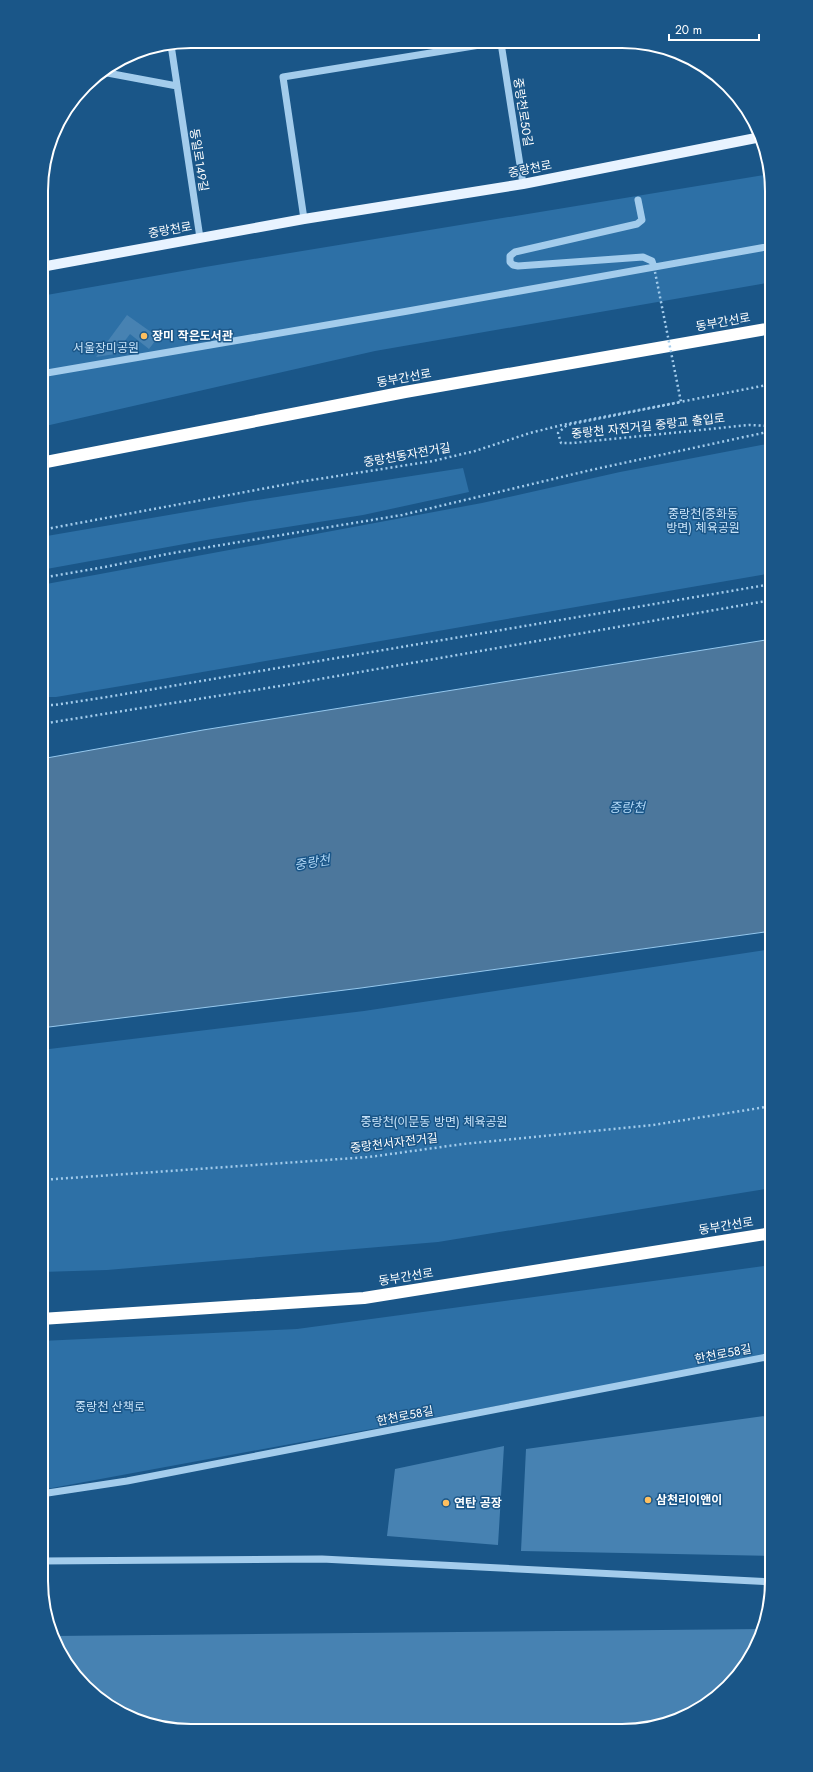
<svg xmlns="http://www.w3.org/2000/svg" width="813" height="1772" font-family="Jost,'Noto Sans KR',sans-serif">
<rect width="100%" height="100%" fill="#1a5688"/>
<path fill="#2d70a6" d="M770 174 772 191V282L375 351 41 427V296L205 267Z
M772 443V573L133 684 56 697H41V585L482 503 620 472Z
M463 468 469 492 363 515 212 539 41 570V537L250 501Z
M772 949V1188L438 1242 107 1270 41 1272V1050L364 1011Z
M772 1265V1355L41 1490V1341L297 1329Z"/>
<path fill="#4c779c" stroke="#95c8ee" d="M772 639V931L361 988 41 1028V759L203 730Z"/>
<path fill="#4782b2" d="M127 315 158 337 149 349 130 334 115 354 96 357Z
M772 1415V1556L521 1551 526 1449Z
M504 1446 498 1545 387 1536 395 1469Z
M763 1629 761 1638 741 1672 705 1706 661 1726 622 1731 162 1728 125 1716 92 1694 61 1656 53 1636Z"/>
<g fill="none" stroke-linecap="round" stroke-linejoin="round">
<path stroke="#a3ccec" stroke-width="2.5" stroke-dasharray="2 3" stroke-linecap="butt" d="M41 530 299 482 433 461 475 451 530 433 562 425 772 384
M41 578 105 567 167 554 402 515 591 470 772 431
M41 705H55L113 696 772 584
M41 724 280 686 772 600
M41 1180 369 1157 463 1144 653 1125 772 1106"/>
<path stroke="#a3ccec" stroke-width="7" d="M501 43 523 184
M171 45 200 238
M102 72 177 86
M638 200 642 220 637 224 515 252 510 256V262L513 265 518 266 643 257 652 261 654 267
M304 219 283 77 492 43
M41 374 408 311 772 246
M41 1494 127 1481 772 1356
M41 1561 322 1559 772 1582"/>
<path stroke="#e8f3ff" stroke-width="10" d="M41 267 304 219 523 184 761 137"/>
<path stroke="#fff" stroke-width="12" d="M41 463 405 392 772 328
M41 1319 364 1298 772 1233"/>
<path stroke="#a3ccec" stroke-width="2.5" stroke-dasharray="2 3" stroke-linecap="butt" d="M654 267 681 402 567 425 558 433 561 443H573L749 425 772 426"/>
</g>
<g fill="#febf5f" stroke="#1a5688" stroke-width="1.5">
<circle cx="144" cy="336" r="4"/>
<circle cx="648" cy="1500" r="4"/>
<circle cx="446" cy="1503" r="4"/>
</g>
<g text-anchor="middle" stroke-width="3" stroke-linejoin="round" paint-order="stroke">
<g font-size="12" fill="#fff" stroke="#1a5688">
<text transform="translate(523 112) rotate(81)" y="4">중랑천로50길</text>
<text transform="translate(199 160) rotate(81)" y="4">동일로149길</text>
<text transform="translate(530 169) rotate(-11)" y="4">중랑천로</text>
<text transform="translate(170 230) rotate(-10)" y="4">중랑천로</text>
<text transform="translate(723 322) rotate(-10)" y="4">동부간선로</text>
<text transform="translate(404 378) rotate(-10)" y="4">동부간선로</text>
<text transform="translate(648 426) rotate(-6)" y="4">중랑천 자전거길 중랑교 출입로</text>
<text transform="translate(407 455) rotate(-10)" y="4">중랑천동자전거길</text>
<text transform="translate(394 1143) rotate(-7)" y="4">중랑천서자전거길</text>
<text transform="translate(726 1226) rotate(-9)" y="4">동부간선로</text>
<text transform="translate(406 1277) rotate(-9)" y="4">동부간선로</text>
<text transform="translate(723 1354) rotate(-11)" y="4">한천로58길</text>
<text transform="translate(405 1416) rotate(-11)" y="4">한천로58길</text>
</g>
<g font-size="12" font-weight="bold" fill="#fff" stroke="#1a5688" text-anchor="start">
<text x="152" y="340">장미 작은도서관</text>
<text x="656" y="1504">삼천리이앤이</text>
<text x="454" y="1507">연탄 공장</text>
</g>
<g font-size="12" fill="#c8e3f9" stroke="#1a5688">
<text x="106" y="352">서울장미공원</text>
<text x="703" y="518">중랑천(중화동<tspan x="703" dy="14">방면) 체육공원</tspan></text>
<text x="434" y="1126">중랑천(이문동 방면) 체육공원</text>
<text x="110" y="1411">중랑천 산책로</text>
</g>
<g font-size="13" font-style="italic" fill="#aed5f4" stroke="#1a5688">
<text x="627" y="812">중랑천</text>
<text transform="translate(312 862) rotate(-9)" y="5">중랑천</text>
</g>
</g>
<path d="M0 0H813V1772H0ZM191 48H622A143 143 0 0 1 765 191V1581A143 143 0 0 1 622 1724H191A143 143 0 0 1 48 1581V191A143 143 0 0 1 191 48Z" fill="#1a5688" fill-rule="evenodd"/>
<path fill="none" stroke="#fff" stroke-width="2" d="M191 48H622A143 143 0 0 1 765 191V1581A143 143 0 0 1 622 1724H191A143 143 0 0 1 48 1581V191A143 143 0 0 1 191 48Z"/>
<path d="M669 34v6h90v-6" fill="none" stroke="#ffffff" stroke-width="2"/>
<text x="675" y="34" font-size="12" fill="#ffffff" stroke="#1a5688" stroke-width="3" paint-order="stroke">20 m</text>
</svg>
